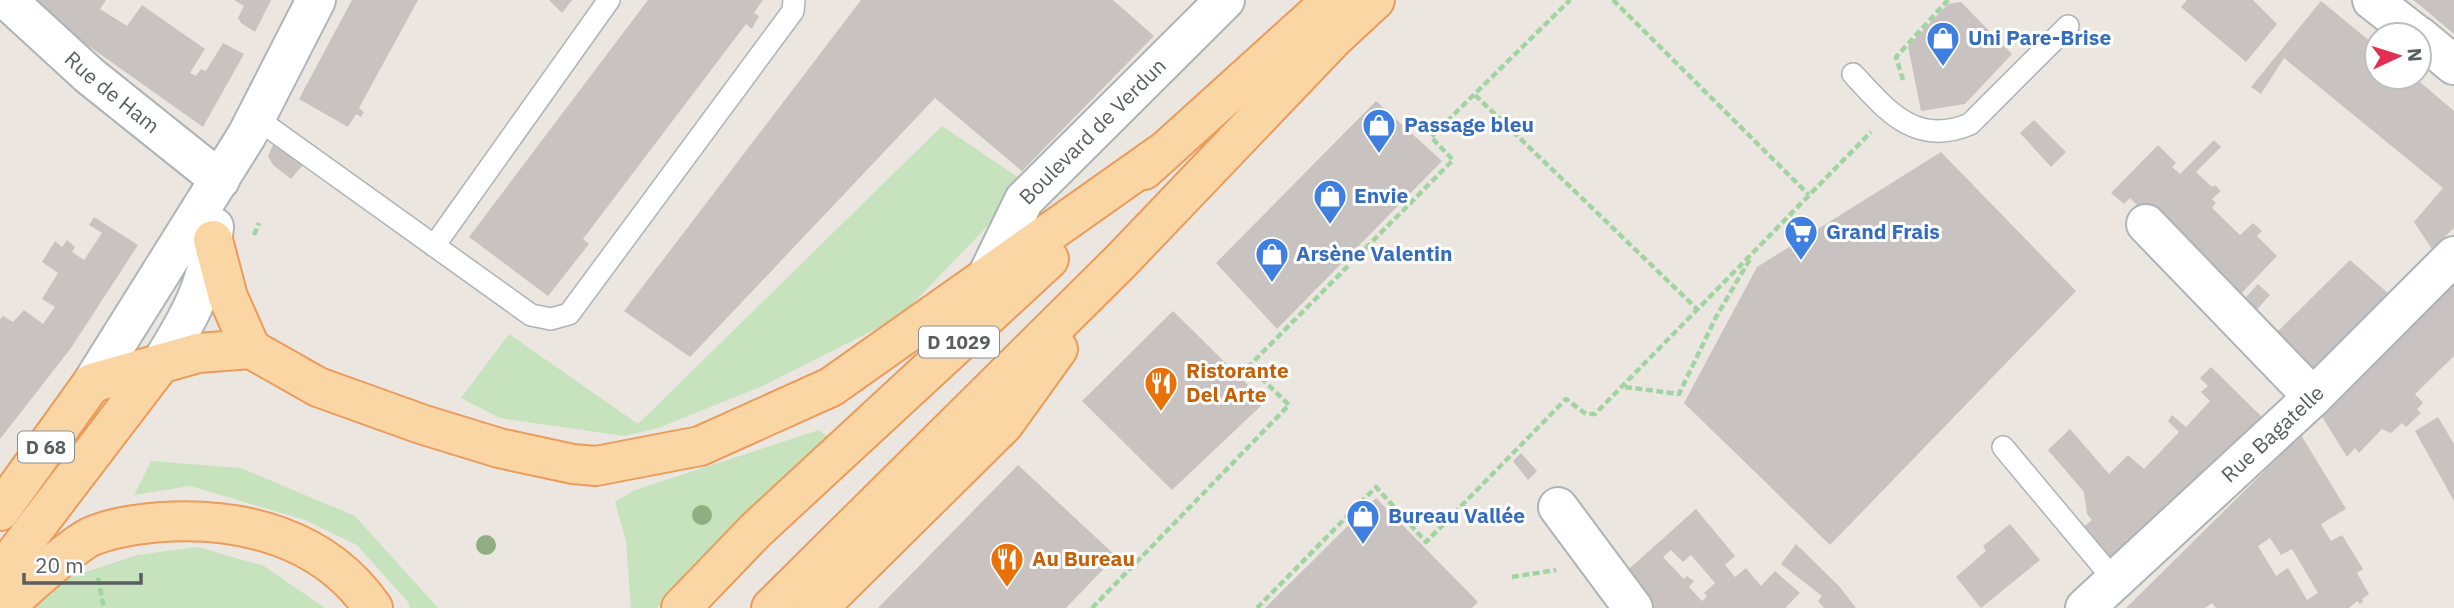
<svg xmlns="http://www.w3.org/2000/svg" width="2454" height="608" font-family="'IBM Plex Sans',sans-serif">
<rect width="100%" height="100%" fill="#ebe6e0"/>
<path fill="#c7e3bd" d="M942 126 1028 184 901 316 765 385 658 428 625 436 500 418 461 398 509 334 638 424Z
M819 430 830 438 657 608H631L626 541 615 502 635 490Z
M151 461 241 468 355 516 438 608H410L408 602 357 545 305 520 190 486 134 495Z
M198 547 264 566 325 608H25L68 578 137 555Z"/>
<path fill="#c8c3c0" fill-rule="evenodd" d="M30 0H106L100 9 127 26 142 5 205 49 190 73 196 76 201 69 206 71 223 43 244 54 203 127 28 3Z
M234 0H271L255 32 241 23 238 18 244 6Z
M352 0H418L359 108 364 112 361 117 356 114 348 127 299 99Z
M549 0H572L562 13Z
M648 0H763L754 13 759 16 752 29 746 24 583 239 589 244 548 296 469 237Z
M861 0H1113L1154 36 1022 171 935 98 690 357 624 311Z
M2187 0H2253L2277 24 2246 62 2181 7Z
M2413 0H2454V34L2422 7Z
M2321 1 2377 47V77H2414L2454 111V228L2432 249 2414 222 2443 188 2284 58 2261 94 2251 87Z
M1961 2 2012 54 1965 104 1921 111 1908 46 1948 4Z
M1376 101 1442 161 1277 329 1216 263Z
M2034 120 2066 152 2051 167 2020 133Z
M2214 140 2221 147 2196 172 2212 187 2215 185 2221 191 2212 199 2216 203 2212 208 2240 235 2253 223 2262 231 2257 236 2277 256 2233 302 2130 198 2124 204 2111 193 2158 145 2176 163 2172 167 2180 174Z
M274 143 303 165 291 179 273 165 268 156Z
M1941 152 2076 291 1830 545 1684 403 1757 267Z
M94 217 138 245 71 348 0 439V319L3 316 13 322 24 310 43 324 55 307 42 299 58 273 42 262 55 241 62 247 67 240 75 247 72 252 84 260 102 233 89 225Z
M2350 260 2389 294 2305 376 2269 340Z
M2258 284 2270 295 2249 318 2237 307Z
M2454 284V356L2415 394 2423 403 2417 409 2421 413 2406 427 2402 423 2391 433 2382 429 2359 453 2355 448 2347 457 2321 415Z
M1173 311 1265 402 1172 490 1082 401Z
M2211 367 2264 419 2113 567 2080 530 2092 520 2087 514 2084 492 2048 450 2070 429 2109 474 2128 455 2144 469 2179 432 2168 421 2172 415 2186 427 2210 401 2201 392 2208 386 2200 378Z
M2438 417 2454 444V501L2415 431Z
M2301 435 2346 509 2321 524 2331 541 2342 535 2363 569 2357 573 2369 594 2362 599 2363 602 2360 604 2357 601 2349 608H2216L2212 603 2205 608H2126ZM2270 538 2281 555 2292 549 2318 593 2307 600 2288 568 2276 576 2258 546Z
M1521 453 1537 471 1528 480 1513 461Z
M1018 465 1116 556 1066 608H878Z
M1376 498 1478 602 1472 608H1265Z
M1696 509 1735 556 1725 565 1735 577 1746 568 1761 586 1775 571 1800 593 1785 608H1640L1621 576ZM1671 550 1683 562 1691 555 1715 583 1704 593 1707 596 1702 601 1689 587 1694 581 1687 576 1684 579 1663 557Z
M2010 524 2040 560 1981 608 1956 577 1986 551 1983 546Z
M1796 544 1839 586 1856 608H1824L1818 601 1822 596 1781 564Z"/>
<g fill="none" stroke-linecap="round" stroke-linejoin="round">
<defs>
<path id="lane" d="M1853 74C1887 111 1916 147 1970 124L2068 26
M256 118 531 315 551 319 569 314 793 11 794 0
M434 246 609 0
M2003 447 2116 582"/>
<g id="street">
<path id="s1" d="M7 0 90 76 220 180"/>
<path d="M2372 0 2417 35"/>
<path d="M2419 36 2454 65"/>
<path d="M2146 224 2313 397"/>
<path id="s2" d="M985 280 1024 200 1225 0"/>
<path d="M1558 507 1633 608"/>
<path id="s3" d="M2085 608 2313 397 2454 256"/>
</g>
<path id="secondary" d="M161 363C190 317 209 283 214 227
M92 383 247 135 316 0"/>
<path id="primary" d="M1144 170 1332 0
M213 240 228 297 251 349
M0 511 92 383 198 353 251 349 318 387 421 424 499 448 573 464 596 466 700 446 831 387 1162 153
M0 574 161 363
M3 608C25 590 67 549 90 537 112 527 138 524 162 522 243 517 325 538 373 608
M681 608 756 530 1049 259
M771 608 1121 261 1335 37 1375 0
M818 608 1004 424 1058 349"/>
</defs>
<use href="#lane" stroke="#aeb3b6" stroke-width="24"/>
<use href="#street" stroke="#aeb3b6" stroke-width="42"/>
<use href="#secondary" stroke="#b0b5b8" stroke-width="42"/>
<use href="#primary" stroke="#eb9b5a" stroke-width="42"/>
<path stroke="#a1d4a1" stroke-width="4.5" stroke-dasharray="7 3.5" stroke-linecap="butt" d="M1613 0 1809 195
M1903 80 1896 57 1948 0
M1475 95 1698 310
M254 235 259 223
M1625 387 1679 394 1716 317 1750 259
M1512 577 1556 570
M98 578 104 608
M1092 608 1289 405 1249 366 1453 160 1431 137 1570 0
M1257 608 1376 487 1426 542 1566 399 1586 414H1595L1871 132"/>
<use href="#lane" stroke="#fff" stroke-width="21"/>
<use href="#street" stroke="#fff" stroke-width="38"/>
<use href="#secondary" stroke="#fff" stroke-width="38"/>
<use href="#primary" stroke="#fbd6a5" stroke-width="38"/>
</g>
<g fill="#91ae83">
<circle cx="702" cy="515" r="10"/>
<circle cx="486" cy="545" r="10"/>
</g>
<defs>
<symbol id="shop-pin" viewBox="-11 -11 22 30"><path d="M0 17L-7.5 6A9.5 9.5 0 1 1 7.5 6Z" fill="#3f7fe0" stroke="#fff"/><path d="M-5-2.5h2.3a2.7 3.5 0 0 1 5.4 0H5L5.5 6h-11ZM-1.5-2.5h3a1.5 2.3 0 0 0-3 0Z" fill="#fff"/></symbol>
<symbol id="supermarket-pin" viewBox="-11 -11 22 30"><path d="M0 17L-7.5 6A9.5 9.5 0 1 1 7.5 6Z" fill="#3f7fe0" stroke="#fff"/><path d="M-6-5.5h2.5l.6 2H6L4.5 2H-2.5L-4.4-4H-6ZM-1.5 3.2a1.3 1.3 0 1 0 .1 0ZM3 3.2a1.3 1.3 0 1 0 .1 0Z" fill="#fff"/></symbol>
<symbol id="restaurant-pin" viewBox="-11 -11 22 30"><path d="M0 17L-7.5 6A9.5 9.5 0 1 1 7.5 6Z" fill="#e8710a" stroke="#fff"/><path d="M-5-6h1v4h1v-4h1v4h1v-4h1v5L-1.5 .5V6h-2V.5L-5-1ZM5-6V6H3V1.5H1.5Q1.5-4 5-6Z" fill="#fff"/></symbol>
</defs>
<g fill-rule="evenodd">
<use href="#shop-pin" x="1924" y="19" width="38" height="52"/>
<use href="#shop-pin" x="1360" y="106" width="38" height="52"/>
<use href="#shop-pin" x="1311" y="177" width="38" height="52"/>
<use href="#supermarket-pin" x="1782" y="213" width="38" height="52"/>
<use href="#shop-pin" x="1253" y="235" width="38" height="52"/>
<use href="#restaurant-pin" x="1142" y="364" width="38" height="52"/>
<use href="#shop-pin" x="1344" y="497" width="38" height="52"/>
<use href="#restaurant-pin" x="988" y="540" width="38" height="52"/>
</g>
<g text-anchor="middle" stroke-width="6" stroke-linejoin="round" paint-order="stroke">
<g fill="#fff" stroke="#8b8e90" stroke-width="2">
<rect x="919" y="326.5" width="80" height="31" rx="5"/>
<rect x="18" y="431.5" width="56" height="31" rx="5"/>
</g>
<g font-size="19" font-weight="bold" fill="#595e61">
<text x="959" y="349">D 1029</text>
<text x="46" y="454">D 68</text>
</g>
<g font-size="21" font-weight="bold" fill="#366cbe" stroke="#fff" text-anchor="start">
<text x="1968" y="45">Uni Pare-Brise</text>
<text x="1404" y="132">Passage bleu</text>
<text x="1354" y="203">Envie</text>
<text x="1826" y="239">Grand Frais</text>
<text x="1296" y="261">Arsène Valentin</text>
<text x="1388" y="523">Bureau Vallée</text>
</g>
<g font-size="21" fill="#595e61" stroke="#fff">
<text dy="7" stroke="none"><textPath href="#s1" startOffset="140">Rue de Ham</textPath></text>
<text dy="7" stroke="none"><textPath href="#s2" startOffset="186">Boulevard de Verdun</textPath></text>
<text dy="7" stroke="none"><textPath href="#s3" startOffset="256">Rue Bagatelle</textPath></text>
</g>
<g font-size="21" font-weight="bold" fill="#c56008" stroke="#fff" text-anchor="start">
<text x="1186" y="378">Ristorante<tspan x="1186" dy="24">Del Arte</tspan></text>
<text x="1032" y="566">Au Bureau</text>
</g>
</g>
<g transform="translate(2398 56) rotate(86)"><circle r="33" fill="#ffffff" stroke="#bdbfc0" stroke-width="2"/>
<path d="M0-5L12 26L0 18L-12 26Z" fill="#e13052"/>
<text y="-10" font-size="19" font-weight="bold" text-anchor="middle" fill="#595e61">N</text>
</g>
<path d="M24 573v10h117v-10" fill="none" stroke="#595e61" stroke-width="3.5"/>
<text x="35" y="573" font-size="21" fill="#595e61" stroke="#ffffff" stroke-width="5" paint-order="stroke">20 m</text>
</svg>
